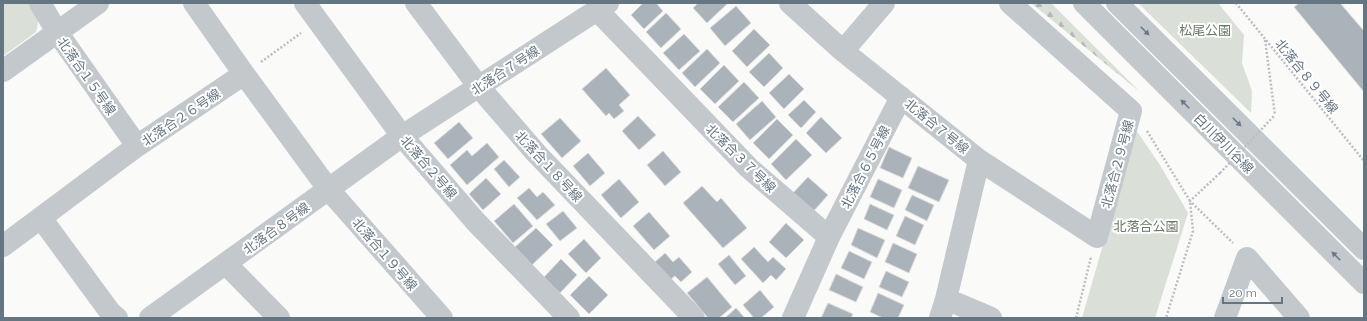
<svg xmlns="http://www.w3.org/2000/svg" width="1367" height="321" font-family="Raleway,'Noto Sans JP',sans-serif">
<defs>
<pattern id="forest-firs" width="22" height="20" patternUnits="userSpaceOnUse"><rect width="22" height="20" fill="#dadfd7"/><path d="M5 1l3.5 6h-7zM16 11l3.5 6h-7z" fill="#b4b9b4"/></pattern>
</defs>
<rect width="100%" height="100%" fill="#fafaf8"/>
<path fill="url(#forest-firs)" d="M1031 3H1051L1140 92Z"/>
<path fill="#dadfd7" d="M3 3H31L39 18 36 32 3 56Z
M1138 3H1218L1244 35 1242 63 1252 91 1251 113Z
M1136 130 1160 165 1188 213 1155 318H1082Z"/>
<path fill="#aab3b9" stroke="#dcdcda" d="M643 3H656L663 11 644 29 631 15Z
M698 3H728L707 23 693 8Z
M1299 3H1340L1364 31V92L1294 7Z
M736 6 751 23 725 46 710 28Z
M666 13 681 29 661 48 646 32Z
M754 29 770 45 747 67 732 51Z
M684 34 700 51 679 70 663 53Z
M707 49 720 63 695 87 682 73Z
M769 53 783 68 764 87 749 72Z
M724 65 739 81 715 104 700 89Z
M606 68 630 95 619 105 624 111 614 119 609 113 606 116 582 89Z
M789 74 804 89 784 109 769 93Z
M744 82 759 98 733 122 718 107Z
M804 100 816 112 801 128 788 115Z
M762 101 776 117 750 140 736 124Z
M638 116 656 135 639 150 622 131Z
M821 117 842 138 826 153 806 133Z
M560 118 581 141 562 158 541 134Z
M777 119 793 135 769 159 753 143Z
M459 122 473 138 448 159 434 143Z
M796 139 812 155 786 180 771 164Z
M487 143 499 157 467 185 450 165 467 150 472 156Z
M889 147 912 158 903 178 880 168Z
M663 151 681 172 665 186 647 165Z
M588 153 605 173 590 186 573 166Z
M504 160 520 177 509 187 494 169Z
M918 166 949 180 939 202 908 188Z
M808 177 828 195 811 214 791 195Z
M486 178 501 194 483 210 469 194Z
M619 179 639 202 621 218 601 195Z
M878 179 902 190 894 208 870 197Z
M702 186 717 202 721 198 747 228 723 248 683 203Z
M529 188 537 197 543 192 555 205 537 220 517 198Z
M912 195 934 205 927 221 905 210Z
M514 204 533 226 513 243 494 221Z
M870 204 894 215 887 230 864 219Z
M563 211 577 228 560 241 546 224Z
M649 212 670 236 654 250 633 226Z
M905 216 924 225 915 245 896 236Z
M786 223 804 240 786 258 769 242Z
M536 228 553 245 532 265 515 247Z
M858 228 885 240 877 258 851 245Z
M584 239 601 258 586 273 568 254Z
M893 243 917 254 909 273 885 262Z
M754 247 768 262 773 257 786 269 776 280 771 275 763 283 741 259Z
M849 251 872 262 864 279 841 268Z
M665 253 673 262 679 257 692 272 681 282 675 276 671 279 655 262Z
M729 255 746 276 735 285 718 264Z
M561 259 577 275 560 293 544 277Z
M886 271 909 282 902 297 879 287Z
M836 274 863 287 856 302 829 290Z
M589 276 608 295 589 314 570 295Z
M707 277 732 307 719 318H708L687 293Z
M760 290 774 307 761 318H754L743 305Z
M878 293 904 305 898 318H883L870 312Z
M828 303 853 314 851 318H821Z
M736 308 745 318H725Z"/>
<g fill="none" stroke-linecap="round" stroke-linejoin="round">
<path stroke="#bbbfc2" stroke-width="2.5" stroke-dasharray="2 2" stroke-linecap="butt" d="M1236 3 1364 161
M1265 40 1275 115
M261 62 301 33
M1147 131 1190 201 1193 231 1166 318
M1220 173 1190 201 1233 243
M1076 318 1091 257"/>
<path stroke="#c3c8cc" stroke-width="22" d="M40 3 57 32 137 146
M194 3 244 74
M416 3 479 87 536 153 694 318
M790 3 843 51 979 160 946 299 940 318
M597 10 749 168 829 237 793 318
M843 51 884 3
M3 71 98 3
M979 160 1097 237 1131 111 1010 3
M41 218 110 312 117 318
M829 237 901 97
M3 246 137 146 244 74 329 190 442 318
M226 264 279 318
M946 299 991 318
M150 318 402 136 608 3
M1225 318 1247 258 1299 318"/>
<path stroke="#c3c8cc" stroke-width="22" d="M305 3 402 136 476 222 569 318
M1084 3 1364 283
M1117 3 1364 249"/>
<path stroke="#bbbfc2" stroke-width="2.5" stroke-dasharray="2 2" stroke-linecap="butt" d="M1220 173 1275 115"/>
</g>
<defs><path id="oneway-solid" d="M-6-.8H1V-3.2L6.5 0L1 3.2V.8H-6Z"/></defs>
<g fill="#6a7a87">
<use href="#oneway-solid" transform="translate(1145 31) rotate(45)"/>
<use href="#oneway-solid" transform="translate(1185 104) rotate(-135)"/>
<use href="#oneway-solid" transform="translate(1237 122) rotate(45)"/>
<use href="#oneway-solid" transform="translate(1336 256) rotate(-135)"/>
</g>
<g text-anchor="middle" stroke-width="4" stroke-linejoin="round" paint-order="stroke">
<g font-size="13" fill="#687a64" stroke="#fff">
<text x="1205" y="35">松尾公園</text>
<text x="1146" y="231">北落合公園</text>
</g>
<g font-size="13" fill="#657683" stroke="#fff">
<text transform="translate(505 70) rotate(-33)" y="5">北落合７号線</text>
<text transform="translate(87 76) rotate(55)" y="5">北落合１５号線</text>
<text transform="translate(1307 76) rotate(51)" y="5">北落合８９号線</text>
<text transform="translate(181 117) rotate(-34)" y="5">北落合２６号線</text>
<text transform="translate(937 126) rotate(39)" y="5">北落合７号線</text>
<text transform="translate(1224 143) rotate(45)" y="5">白川伊川谷線</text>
<text transform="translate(741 158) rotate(44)" y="5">北落合３７号線</text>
<text transform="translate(1117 164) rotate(-75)" y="5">北落合２９号線</text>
<text transform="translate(549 166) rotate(47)" y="5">北落合１８号線</text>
<text transform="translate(429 167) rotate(49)" y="5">北落合２号線</text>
<text transform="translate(865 167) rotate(-63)" y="5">北落合６５号線</text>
<text transform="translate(276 228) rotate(-36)" y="5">北落合８号線</text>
<text transform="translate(385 254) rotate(49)" y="5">北落合１９号線</text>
</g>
</g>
<rect width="1367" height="321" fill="none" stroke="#657683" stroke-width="8"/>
<path d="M1223 297v6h59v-6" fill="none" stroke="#657683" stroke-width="2"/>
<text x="1229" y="297" font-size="12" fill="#657683" stroke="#ffffff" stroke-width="3" paint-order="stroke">20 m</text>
</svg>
